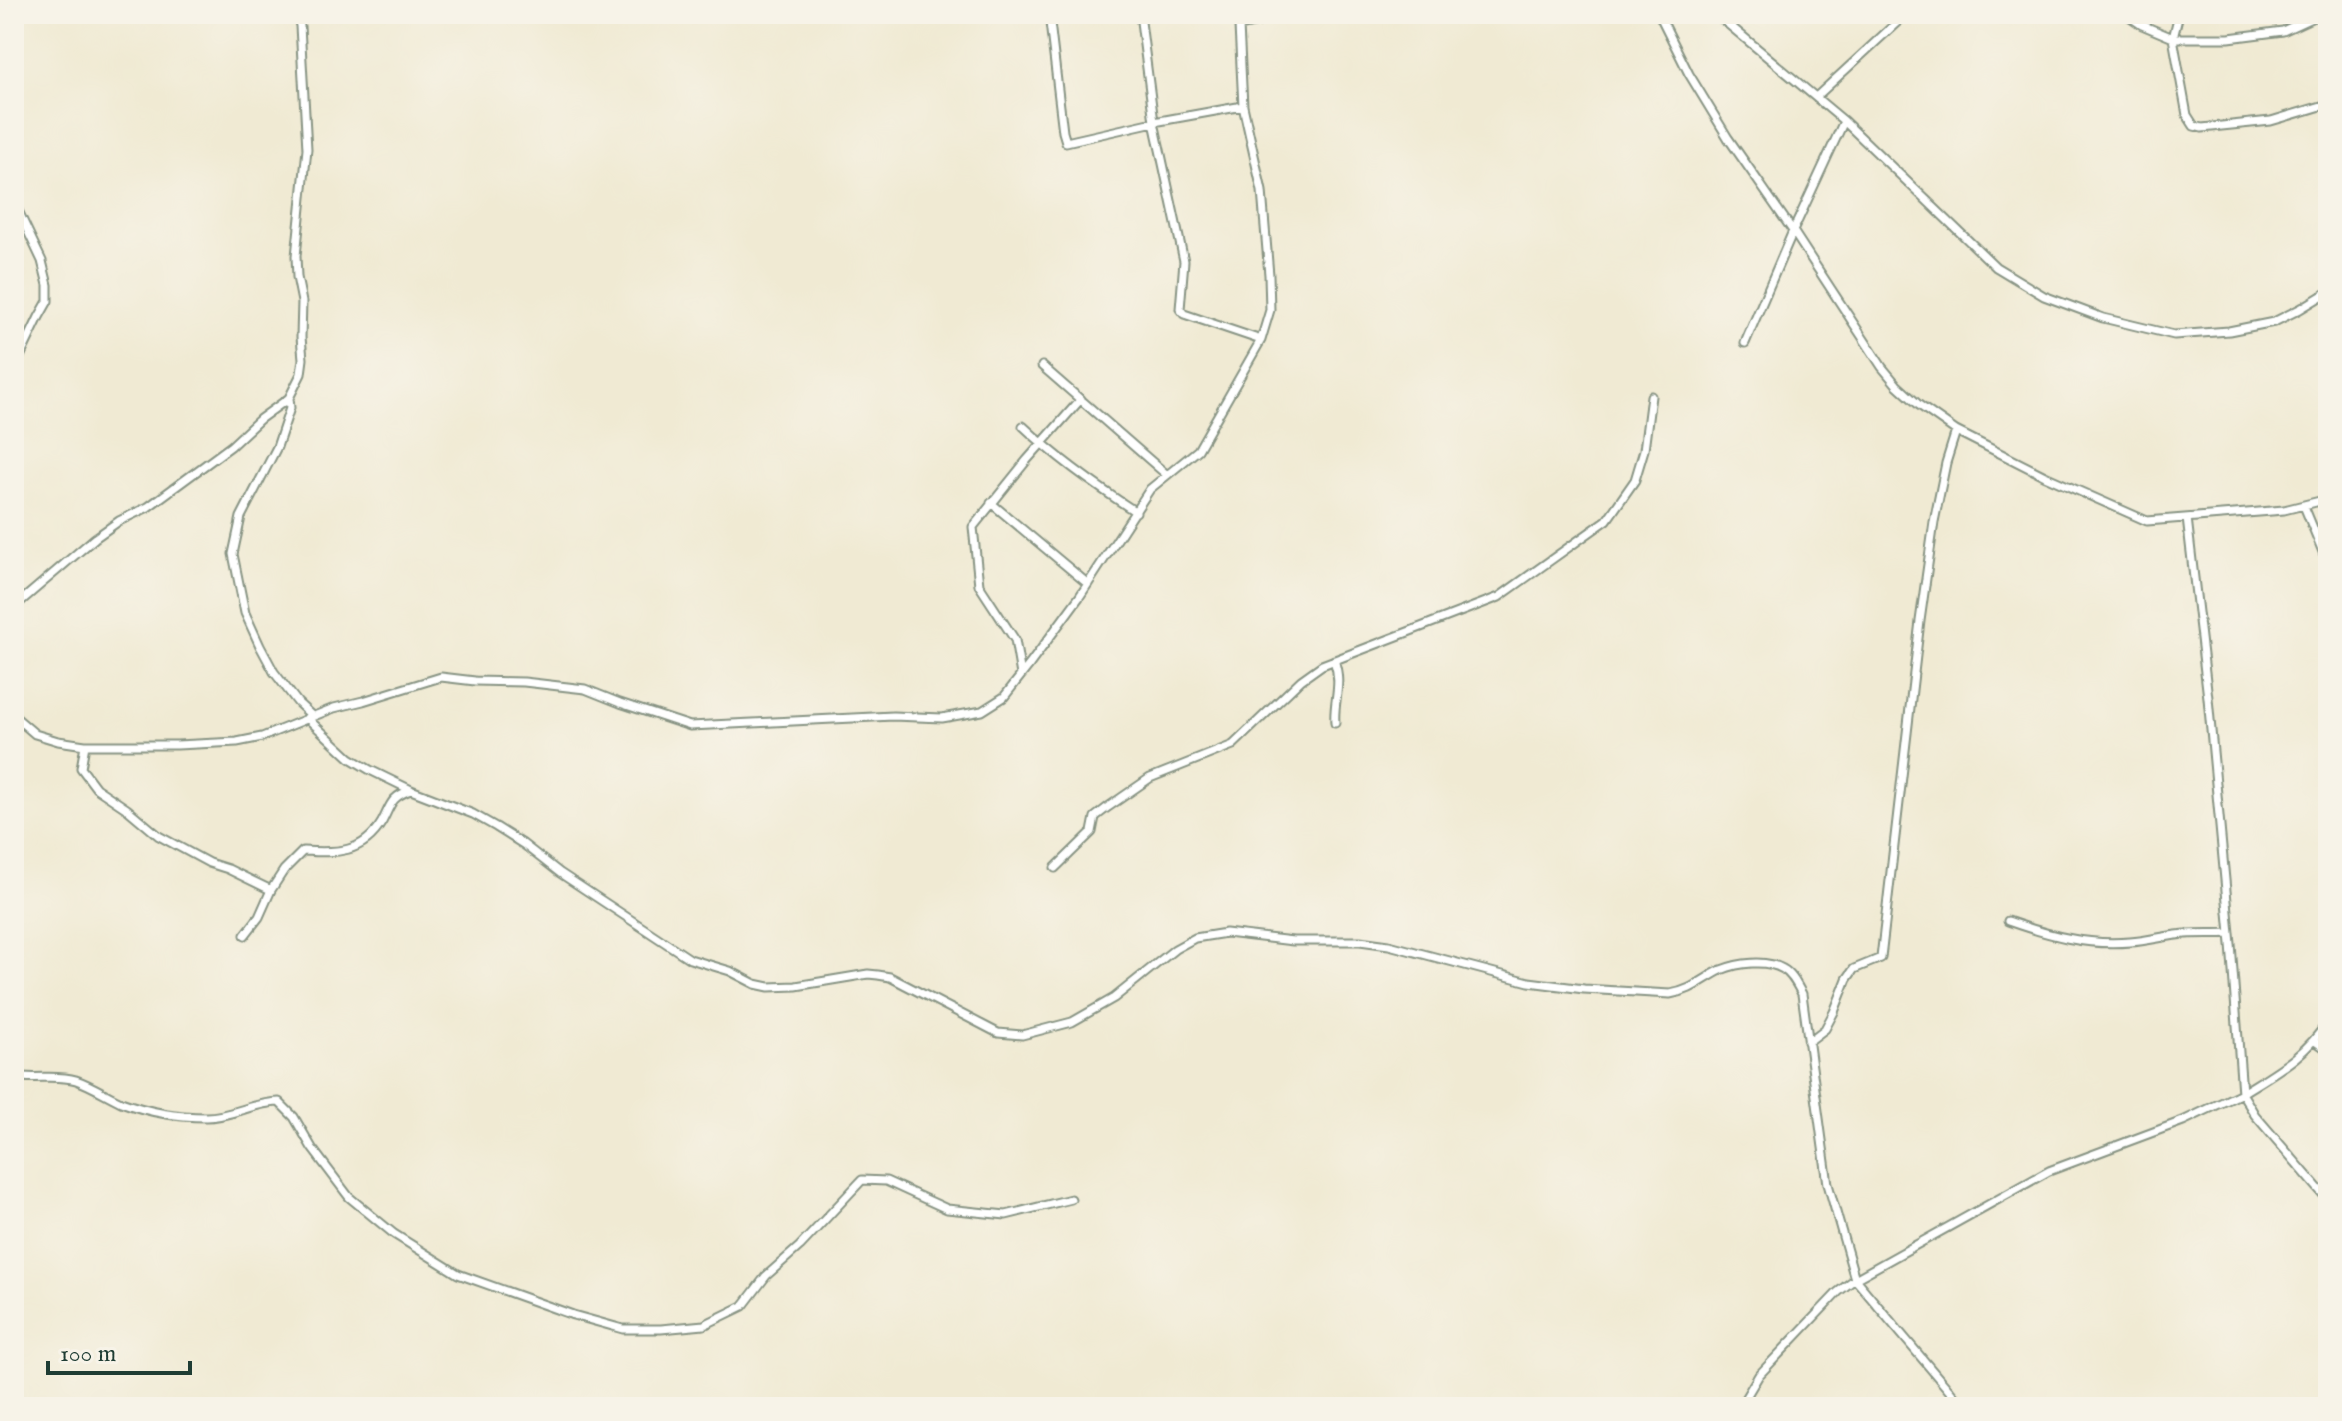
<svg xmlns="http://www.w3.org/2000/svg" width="2342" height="1421" font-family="'IM FELL English',serif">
<rect width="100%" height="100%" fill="#f7f3e8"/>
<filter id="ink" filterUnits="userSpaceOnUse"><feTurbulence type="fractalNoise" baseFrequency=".0125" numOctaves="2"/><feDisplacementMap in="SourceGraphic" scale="16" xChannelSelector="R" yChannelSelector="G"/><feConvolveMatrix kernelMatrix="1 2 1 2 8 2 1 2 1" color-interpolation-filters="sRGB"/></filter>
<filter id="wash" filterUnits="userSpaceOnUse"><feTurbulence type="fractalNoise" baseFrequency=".006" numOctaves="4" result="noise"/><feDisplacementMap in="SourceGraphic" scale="32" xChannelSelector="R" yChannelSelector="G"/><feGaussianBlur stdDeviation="1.8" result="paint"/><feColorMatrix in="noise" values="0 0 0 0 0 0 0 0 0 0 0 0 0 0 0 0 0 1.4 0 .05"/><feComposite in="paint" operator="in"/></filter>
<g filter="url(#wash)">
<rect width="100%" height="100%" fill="#f0ead3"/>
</g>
<g filter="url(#ink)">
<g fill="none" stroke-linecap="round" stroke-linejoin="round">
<defs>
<path id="street" d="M1049 14 1063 132 1066 142 1154 122 1243 106
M1140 14 1154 122 1184 261 1180 309 1184 314 1261 340
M1659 14 1689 74 1728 138 1793 231 1882 367 1897 385 1919 405 1956 431 2045 476 2147 521 2284 510 2328 499
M1716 14 1844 121 1996 267 2044 296 2103 318 2174 335 2229 331 2274 322 2300 309 2328 292
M2126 14 2142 25 2173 38H2229L2283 31 2320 14
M2179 14 2173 38 2187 115 2194 126 2202 128 2271 121 2328 104
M1816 97 1906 14
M14 202 42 261 48 285V301L39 317 14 369
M1745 343 1793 231 1844 121
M1042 366 1167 475
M289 398 290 408 277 447 241 517 233 554 245 613 260 646 274 672 298 703 312 716
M1023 426C1058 459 1096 486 1136 512
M991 503 1088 584
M2304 506 2328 564
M14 607 95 538 119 521 148 507 231 446 260 419 289 398 301 374 303 359 301 337 302 302 297 277 296 256 307 149 300 26 297 14
M1334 660C1343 685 1333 700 1335 723
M1021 675 1015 640 979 585 973 527 1027 460 1081 399
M14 716 35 734 58 741 85 745H177L237 742 262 737 334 708 363 701 441 677 475 681 524 682 585 689 620 703 690 726 893 716 942 718 982 711 1004 697 1030 664 1080 596 1150 489 1198 450 1261 340 1270 310 1269 275 1262 191 1243 106 1239 26 1276 18 1286 14
M307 718 350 758 370 770 411 790 473 814 496 827 523 844 560 873 690 959 730 971 755 984 769 987 796 986 868 974 878 975 890 977 998 1033 1022 1035 1072 1022 1114 998 1175 949 1195 938 1226 933 1293 941H1360L1389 945 1529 982 1584 989 1670 994C1691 991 1703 979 1721 970 1738 963 1766 959 1783 969 1792 974 1797 985 1802 994L1828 1184 1855 1279 1963 1407
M85 745 81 768 96 788 127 809 159 836 209 863 228 869 271 890
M1055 868 1092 832 1095 817 1108 807 1150 778 1233 745 1301 680 1322 665 1499 597 1607 520 1635 480 1644 450 1651 396
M2008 921C2048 935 2087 946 2130 942 2149 941 2167 935 2186 934 2201 933 2215 934 2230 933
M245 935 259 917 271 890 284 870 303 851C336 853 363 854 382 822 391 805 390 797 411 790
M2328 1021C2306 1056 2277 1071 2242 1093L2255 1115 2328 1200
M2315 1041 2328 1050
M1808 1042 1825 1029 1834 1012 1847 979 1854 969 1881 958 1920 621 1934 522 1946 463 1956 431
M14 1076C34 1080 57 1074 76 1080 91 1085 106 1095 121 1102 148 1112 178 1117 206 1117 232 1117 254 1102 279 1102L294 1117 312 1148 349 1197 394 1234 458 1274 573 1315 623 1329H661L704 1325 743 1306 766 1276 800 1246 862 1180 886 1181 947 1209 1006 1215 1071 1199
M1740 1407 1759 1375 1838 1292 1855 1279 2049 1171 2183 1121 2242 1093 2231 944 2208 698 2187 518"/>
</defs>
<use href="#street" stroke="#889484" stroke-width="11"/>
<use href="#street" stroke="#fff" stroke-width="7"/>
</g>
</g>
<rect width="2342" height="1421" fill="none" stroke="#f7f3e8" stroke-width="48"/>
<path d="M48 1361v12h142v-12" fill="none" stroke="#1f3d34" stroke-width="4"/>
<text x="60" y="1361" font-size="24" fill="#1f3d34" stroke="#f7f3e8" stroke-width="6" paint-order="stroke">100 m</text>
</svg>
